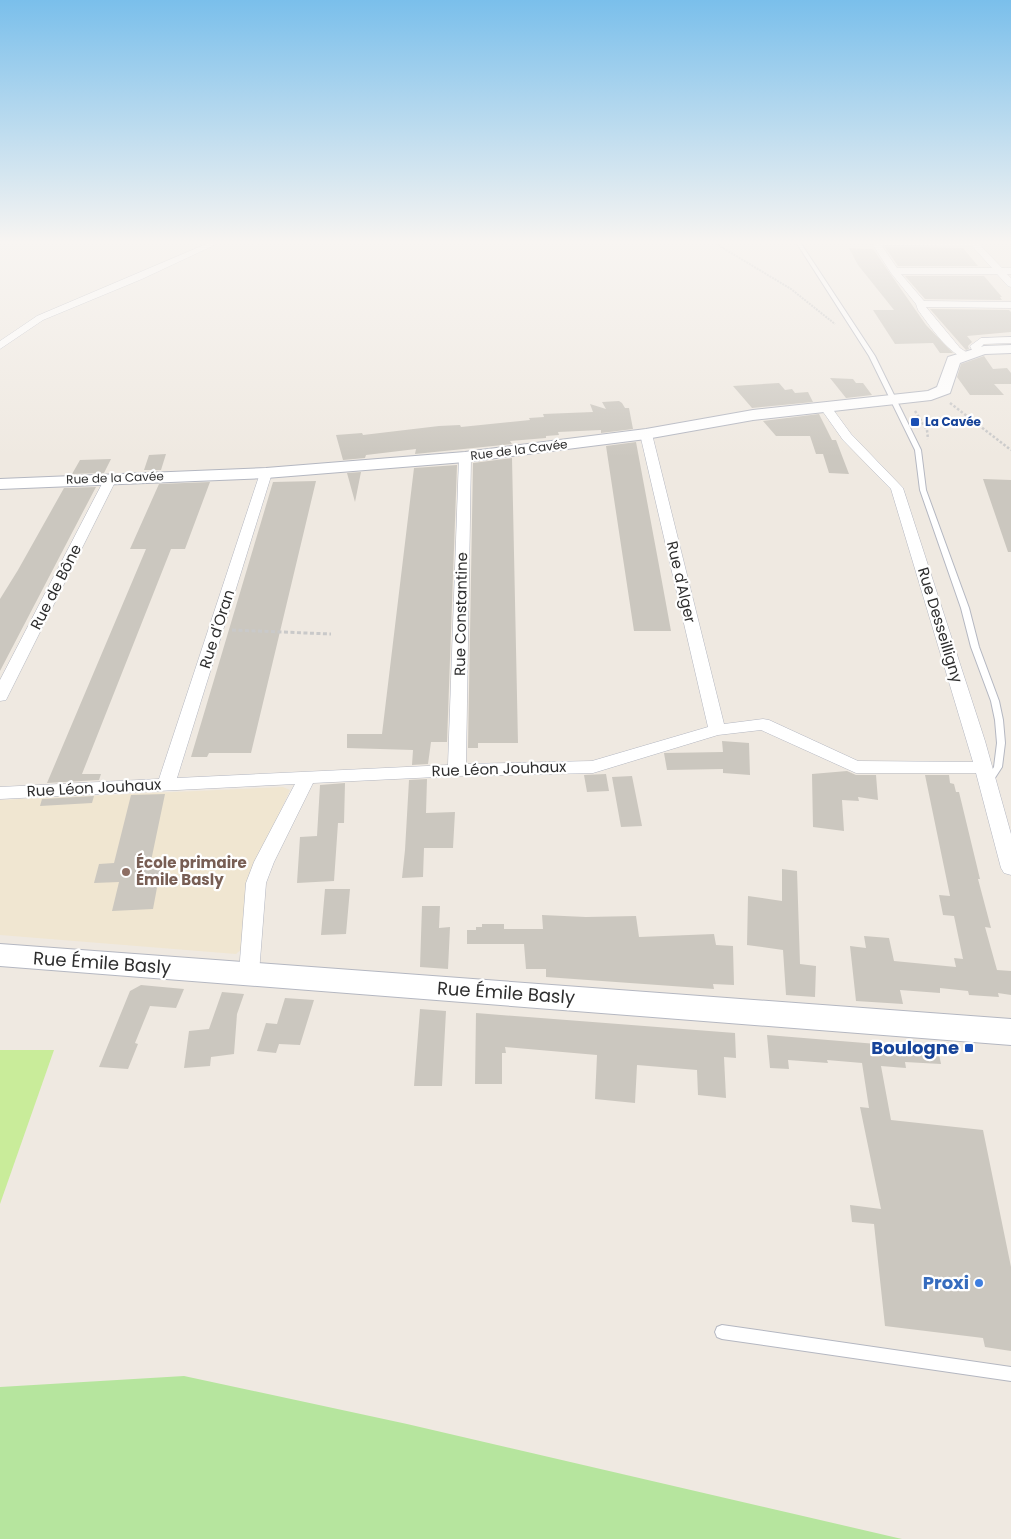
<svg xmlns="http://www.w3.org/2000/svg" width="1011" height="1539" font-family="Poppins,sans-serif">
<rect width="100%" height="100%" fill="#efe9e1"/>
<path fill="#f0e6d1" d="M283 787 290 790 251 876 243 948 236 954 0 935V800Z"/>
<path fill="#b6e59e" d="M184 1376 407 1424 902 1539H0V1387Z"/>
<path fill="#c9ec9a" d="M0 1050H54L0 1204Z"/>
<path fill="#cbc7bf" d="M885 247 963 248 978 266H898Z
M849 248 873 249 926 325 953 353H940L933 343 895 344 873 310H894L858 265Z
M905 276H984L1002 297H1000L1002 300 925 299Z
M930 309 1009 310 1011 312V332L967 336 972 342 968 346 969 349 966 350Z
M984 356 993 369 1007 368 1011 373V384H994L1004 395H970L957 377 961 364Z
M830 378 853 379 856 383H863L872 395 846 398Z
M779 383 785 390 792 389 795 393 808 392 813 402 752 408 733 386Z
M619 401 622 403 625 408H629L633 429 601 433V430L558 432 559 435 546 436V438L510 441 512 444 415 454 416 449 366 455 365 458 343 460 336 435 362 433 363 435 439 426 460 425 461 427 530 420 529 418 544 417 543 414 593 412 590 404 606 409 602 402Z
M819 414 832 440H836L849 474 829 473 823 454H816L810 436H776L763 421Z
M636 442 658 560 671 631H634L606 446Z
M166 454 161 470H144L149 455Z
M512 458 518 743H478V748H468L473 463Z
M111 459 104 473 72 474 80 460Z
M457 465 447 742H431L428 764 412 765 413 750 347 748V734H382L414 468Z
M361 472 355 502 347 473Z
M983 479 1011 480V552H1008Z
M316 481 251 753H209L207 757H191L273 482Z
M210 482 185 549H171L82 774H101L99 780 47 783 146 549H130L159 484Z
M96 487 86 506 0 671V599L18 570 64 488Z
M722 741 749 743 750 775 723 773V769L667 770 664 753 723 752Z
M847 771 856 775H876L878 800 858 797 859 801 842 800 844 831 813 827 812 774Z
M606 774 609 791 587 792 584 775Z
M925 775H949L950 783 954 784 956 792H959L980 879H978L991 928 985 927 997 970 1011 971V995L998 993 999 997 969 995 968 991 940 988V993L900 990 903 1004 856 1001 850 946 866 948 864 936 889 938 894 961 956 967 954 958 963 959 954 916 943 915 939 895 950 896Z
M632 776 642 826 621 827 612 777Z
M427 779 426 813 455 812 453 848H424L423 877 402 878 405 850 409 780Z
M345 783 344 823H338L334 881 297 883 300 837 317 836 320 785Z
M165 794 151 861H162L153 909 112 911 119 882 94 883 99 864 114 863 131 795Z
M94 796 92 803 40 806 42 799Z
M782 869 797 871 800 964 816 966 815 997 786 995 783 950 747 945 748 896 782 901Z
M325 889H350L346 934 321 935Z
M422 906H440L439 928 450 927 448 969 420 967Z
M542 915 586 917 636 916 639 937 714 934 716 945 733 946 734 985 713 984 714 989 546 977V969H526L524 944H467V930H476V927H482V924H504V929H543Z
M141 985 184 989 176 1008 150 1006 135 1043 138 1044 128 1069 99 1067 130 991Z
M222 992 244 994 237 1014 234 1054 211 1057 210 1066 184 1068 189 1031 209 1029Z
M285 998 314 1000 300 1045 279 1044 276 1053 257 1051 266 1023 277 1024Z
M420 1009 446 1011 442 1086H414Z
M476 1013 735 1033 736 1058 724 1057 726 1098 698 1095 697 1070 637 1065 635 1103 595 1099 597 1055 505 1047 506 1053H502V1084H475Z
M767 1035 938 1049 941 1064 905 1062 906 1068 881 1066 891 1120 983 1130 1011 1267V1351L985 1347 983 1338 885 1326 874 1224 852 1222 850 1205 881 1209 860 1107 869 1108 862 1063 827 1060 828 1063 788 1060 789 1069 770 1068Z"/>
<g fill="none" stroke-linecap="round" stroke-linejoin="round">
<defs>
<path id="lane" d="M796 242H800L875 356 921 450 926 490 969 608 979 647 999 701 1003 720 1005 743 1002 767 991 784H985L984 782 994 767 997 743 995 720 991 701 971 647 961 608 920 490 915 450 869 356Z
M722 1325 1011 1367V1381L722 1339 717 1337 715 1332 717 1327Z"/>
<path id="street" d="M211 242H221L142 279 43 320 0 349V341L37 316Z
M877 242H977L1002 268H1011V274H1007L1011 278V287L1008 286 997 274H901L924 301 1011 302V308L926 307 960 348 972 356 971 358C953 362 928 323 918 310L916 304 891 273 873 245ZM885 245 972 246 992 268H897L882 246Z
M1011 337V343L984 344 981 347 983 352 978 355 974 354 970 346 981 338Z
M825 403 829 404 851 434 903 488 985 741 1011 834V875L1004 873 1001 868 976 773H856L761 730 718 735 593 773 457 776 313 783 274 862 266 883 259 973 256 979 249 981 242 979 239 973 246 883 254 862 295 784 0 799V787L159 779 260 473 266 469 272 473 177 778 448 765 459 457 465 453 471 457 466 764 592 761 708 727 640 434 646 430 652 434 724 724 763 719 769 720 858 761 973 762 891 489 843 440 819 406Z
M111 474 117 478 6 700 0 701V680L105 478Z"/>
<path id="secondary" d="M1011 345V353L985 354 960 363 950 393 931 400 753 420 646 439 465 462 266 478 0 489V479L266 468 465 452 646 429 753 410 928 391 937 387 948 357 984 346Z
M0 944 1011 1019V1045L0 966Z"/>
</defs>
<use href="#lane" stroke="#b4b7c1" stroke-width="2"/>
<use href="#street" stroke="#b4b7c1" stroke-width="1"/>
<use href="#secondary" stroke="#b4b7c1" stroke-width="2"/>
<path stroke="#c9c9c9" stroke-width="2" stroke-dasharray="2 1" stroke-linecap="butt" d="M713 242 791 289 835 324"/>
<path stroke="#c9c9c9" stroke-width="2.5" stroke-dasharray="2.5 2" stroke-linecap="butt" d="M950 403 1011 450
M915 411 927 430 928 439"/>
<path stroke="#c9c9c9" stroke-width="3" stroke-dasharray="4 2.5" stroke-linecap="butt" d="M232 630 331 634"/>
<use href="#lane" fill="#fff" fill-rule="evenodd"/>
<use href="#street" fill="#fff" fill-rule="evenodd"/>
<use href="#secondary" fill="#fff" fill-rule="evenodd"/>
</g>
<linearGradient id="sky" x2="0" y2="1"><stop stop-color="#7abfeb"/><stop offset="0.53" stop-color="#f8f5f2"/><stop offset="1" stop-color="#f8f5f2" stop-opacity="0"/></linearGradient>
<rect width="1011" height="457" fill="url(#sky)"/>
<g fill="#1a4fb4" stroke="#fff" stroke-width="2">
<rect x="910" y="417" width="10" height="10" rx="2.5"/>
<rect x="964" y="1043" width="10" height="10" rx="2.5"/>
</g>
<circle fill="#8d6e63" stroke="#fff" stroke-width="2" cx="126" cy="872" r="5"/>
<circle fill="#3f7fe0" stroke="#fff" stroke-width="2" cx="979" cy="1283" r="5"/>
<g text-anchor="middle" stroke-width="4.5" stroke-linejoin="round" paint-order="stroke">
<g font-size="12" font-weight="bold" fill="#164399" stroke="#fff" text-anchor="start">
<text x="925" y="426">La Cavée</text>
</g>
<g font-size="12" fill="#2e2e2e" stroke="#fff">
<text transform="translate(519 450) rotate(-7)" y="4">Rue de la Cavée</text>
<text transform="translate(115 478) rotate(-2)" y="4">Rue de la Cavée</text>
</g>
<g font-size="15" fill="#2e2e2e" stroke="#fff">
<text transform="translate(681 582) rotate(77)" y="5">Rue d'Alger</text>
<text transform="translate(56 587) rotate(-63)" y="5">Rue de Bône</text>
<text transform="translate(461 614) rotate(-89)" y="5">Rue Constantine</text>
<text transform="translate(940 625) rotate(73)" y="5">Rue Desseilligny</text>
<text transform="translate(217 629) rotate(-72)" y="5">Rue d'Oran</text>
<text transform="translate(499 769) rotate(-2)" y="5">Rue Léon Jouhaux</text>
<text transform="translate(94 788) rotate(-3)" y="5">Rue Léon Jouhaux</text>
</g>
<g font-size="15" font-weight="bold" fill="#785e54" stroke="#fff" text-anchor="start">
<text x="136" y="868">École primaire<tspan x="136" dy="17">Émile Basly</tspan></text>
</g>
<g font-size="18" fill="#2e2e2e" stroke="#fff">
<text transform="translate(102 963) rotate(4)" y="6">Rue Émile Basly</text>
<text transform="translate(506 993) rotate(4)" y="6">Rue Émile Basly</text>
</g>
<g font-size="18" font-weight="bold" fill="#164399" stroke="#fff" text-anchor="end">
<text x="959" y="1054">Boulogne</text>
</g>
<g font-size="18" font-weight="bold" fill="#366cbe" stroke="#fff" text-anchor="end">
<text x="969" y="1289">Proxi</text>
</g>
</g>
</svg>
